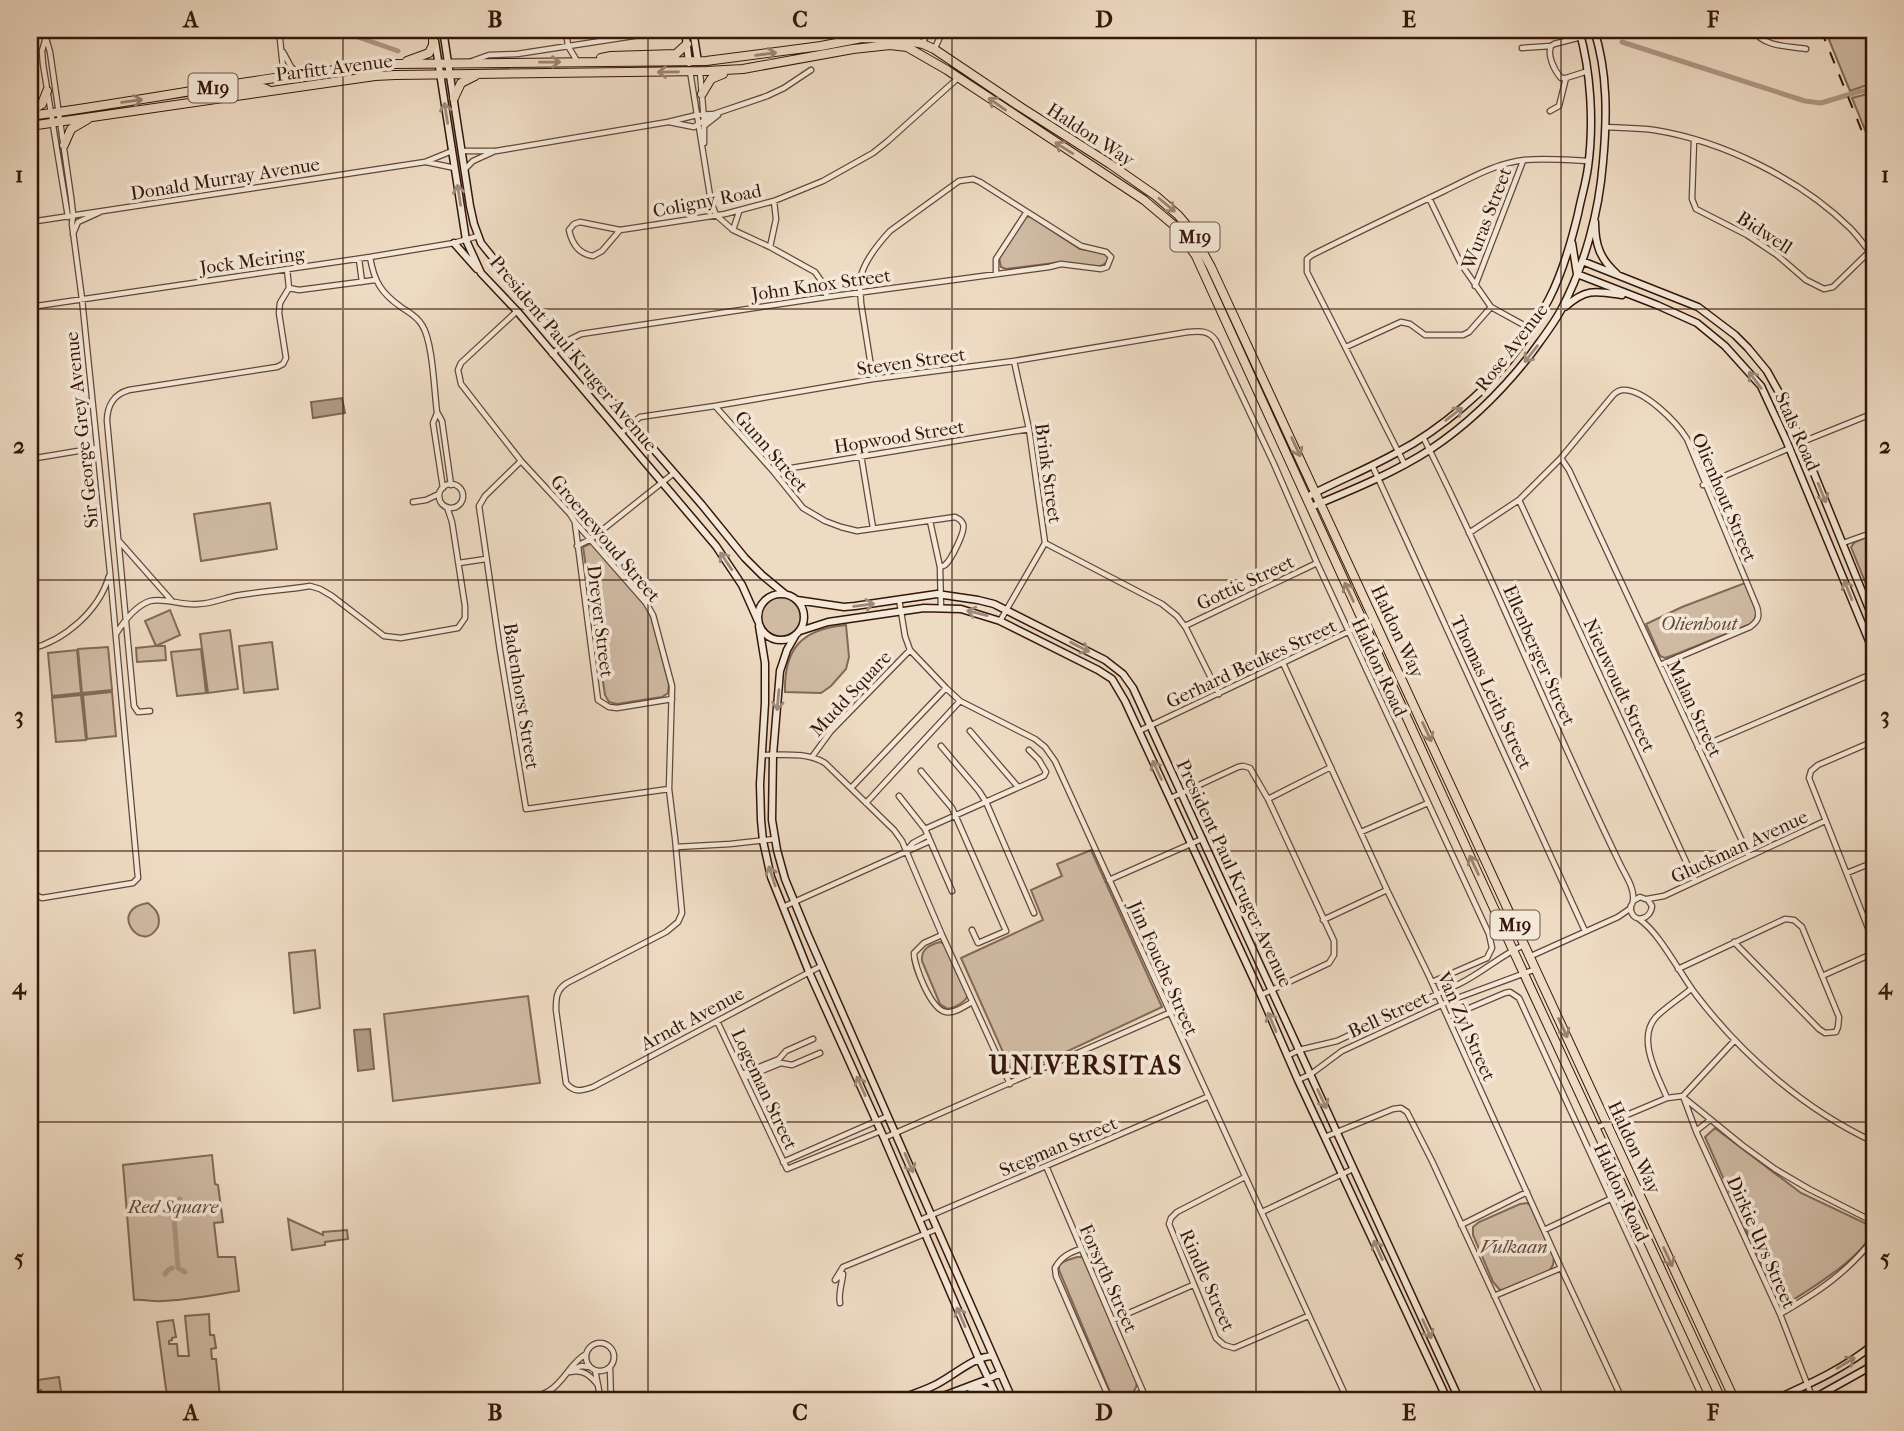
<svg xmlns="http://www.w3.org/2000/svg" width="1904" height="1431" font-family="'IM FELL French Canon',serif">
<rect width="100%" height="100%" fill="#eedbc3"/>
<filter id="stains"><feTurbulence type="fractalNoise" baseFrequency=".00286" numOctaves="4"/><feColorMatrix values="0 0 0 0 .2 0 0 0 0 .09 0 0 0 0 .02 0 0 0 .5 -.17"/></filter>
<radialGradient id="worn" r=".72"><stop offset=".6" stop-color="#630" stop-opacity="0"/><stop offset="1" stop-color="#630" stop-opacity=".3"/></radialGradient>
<path fill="#cfbaa3" stroke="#826856" stroke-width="2" d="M1825 30H1865L1874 51V86H1864L1850 91Z
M1871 93 1874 94V152L1852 98Z
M1026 216 1031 217 1080 249 1106 252 1108 256V261L1103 265 1097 267 1062 262 1006 269 1001 267 999 258Z
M270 503 277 549 201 561 194 514Z
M1874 534V604L1851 547 1855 542Z
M592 543 650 611 669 684 668 693 662 697 617 704 609 702 605 695 583 547Z
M1745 583C1750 596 1762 611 1753 623L1679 653 1665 658 1660 656 1646 624 1682 607Z
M761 616a21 21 0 1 1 42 0a21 21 0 1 1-42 0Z
M170 610 180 635 156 646H165L166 660 137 662 136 648 156 646 145 621Z
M846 625 849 657 846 669 831 686 821 693 785 692C784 648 802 629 846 625Z
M230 630 238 689 208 693 200 634Z
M272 642 278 689 244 693 239 646Z
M108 647 112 690 82 693 78 649Z
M201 649 206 693 177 696 171 652Z
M77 650 81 693 52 696 48 653Z
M112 692 116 736 87 739 83 695Z
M81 695 86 740 56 742 52 698Z
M1091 850 1162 1007 1021 1073 1011 1070 961 958 1043 920 1031 890 1062 876 1057 864Z
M148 903C154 908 159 912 159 921 158 927 159 926 155 931 139 951 108 909 148 903Z
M940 942 947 945 969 995C963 1004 957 1006 948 1009L940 1004 922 961C921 949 929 945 940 942Z
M315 950 320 1008 294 1013 289 953Z
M528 996 540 1083 393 1101 384 1014Z
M1715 1128 1801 1193 1869 1225 1874 1229C1863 1258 1810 1289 1785 1305L1778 1302 1705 1137Z
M212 1155 215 1184 218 1185 223 1222 214 1223 218 1257H235L239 1291C213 1295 188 1300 162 1301 152 1302 144 1299 134 1300L123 1165Z
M1527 1203 1532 1207 1554 1257 1553 1265 1549 1271 1507 1291 1500 1290 1493 1282 1473 1235V1227L1479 1222 1520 1204Z
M288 1219 323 1235V1232L347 1230 348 1239 325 1242V1245L292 1250Z
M1077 1257H1082L1087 1263 1137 1382C1136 1397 1120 1400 1110 1392L1059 1270V1265L1065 1261Z
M209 1314 210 1335H214L216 1348 211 1349 212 1359H216L220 1397 191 1400 190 1396 182 1397V1400L170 1401 166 1389 157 1322 173 1320 176 1337 172 1338V1340L169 1341V1344H177L178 1356H189L185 1316Z
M59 1377 62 1398 44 1400 41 1390 39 1391 42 1401H30V1381Z"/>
<path fill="#af9884" stroke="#7e6453" stroke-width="2" d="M342 398 345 413 313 418 311 402Z
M370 1029 374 1069 358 1071 354 1030Z"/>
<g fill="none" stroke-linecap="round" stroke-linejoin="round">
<path stroke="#af9884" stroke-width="5" d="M338 30 398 51
M1622 42 1805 101 1821 103 1861 91H1874
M180 1199 171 1209 172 1218H174L178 1268 185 1272
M165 1274 168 1270 172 1268"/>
<defs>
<path id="street" d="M48 30 42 51 43 64 68 217
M279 30 284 77
M566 30 568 46 577 61
M1753 30C1764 47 1787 46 1806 49
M1596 35 1610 30
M1581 37 1554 44 1551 46C1547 55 1554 70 1561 78H1566L1588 71
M923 43 928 30
M935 48 943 30
M1522 48 1551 46
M283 52 291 67 298 73
M472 61 489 55 517 54 653 33 669 35
M690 71 711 202 716 215 733 230 770 247 815 272 822 282 827 297
M700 72 704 120V143
M1550 111 1559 106 1566 78
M669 122 694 127 714 114 767 96 784 88 811 70
M704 126 718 115
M1605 127C1621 128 1638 128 1654 130 1723 141 1800 179 1850 228 1859 237 1866 248 1874 257
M1694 140 1692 199 1696 209 1747 235 1777 255 1806 280 1824 289 1833 287 1869 252
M462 151H496L668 122 697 115 714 114
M426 162 455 168
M464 170 473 161 495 151
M1429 198 1461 264 1491 307 1531 329
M30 222 425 162 452 151
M620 230 602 251 593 256C579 254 572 244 569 230L574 224 580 222 620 230 725 214 774 201 823 181 873 153 888 141 958 78
M733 230 739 212
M73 234 78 222 100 212
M770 247 776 219 774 201
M370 257C374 281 381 293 401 307 408 312 417 316 422 325 433 342 434 390 437 412L442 421 451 485
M359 259 362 282
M996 274V259L1026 213
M1475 286 1523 161
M289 288 299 290 375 280
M30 307 370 257 454 243 478 236
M517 311 461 363 458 370 461 384 521 461 570 514 575 522 646 603 653 615 672 686 669 789 675 838 682 913 678 922 666 932 567 983C556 990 556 998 556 1010L566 1083C574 1093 582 1091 593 1087L821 966
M1346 347 1401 322 1410 324 1425 335H1463L1469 332 1491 307
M552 354 569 340 581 334 827 297 1049 267 1061 264 1101 269 1107 267 1111 257 1106 252 1081 246 980 182 973 179 959 181 890 231C878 244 863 262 860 280 859 287 861 296 861 303L873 379
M716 407 773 471 803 508 825 521 841 527 857 531 955 517C959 519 961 519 963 524 966 531 951 560 945 565 944 566 942 566 940 567
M437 413 433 423 443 488
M621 433 640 417 715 406 873 379 1014 361 1188 332C1200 331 1209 330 1216 341L1274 464 1317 563 1489 934 1492 948 1487 958 1432 982
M1423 437C1494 577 1552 725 1621 866 1626 876 1635 889 1633 901 1632 908 1629 903 1631 911 1635 924 1651 919 1652 906L1648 900 1640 897 1633 901
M1802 442 1874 413
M861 455 873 528
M1561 458 1569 470 1749 856
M30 459 96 448
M521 461 485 496 479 506 500 651 526 809 669 789
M1372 465 1585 931
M1405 465 1307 272V259L1312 255C1356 233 1400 212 1444 191 1469 179 1496 163 1524 160 1545 158 1567 160 1589 161
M773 471 1029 429
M439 496a12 12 0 1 1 24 0a12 12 0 1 1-24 0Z
M1703 485 1790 448
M1519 500 1695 881
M413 502 426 500 439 494
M930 521 940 567 941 608
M575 523 598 700 609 707 617 708 672 699
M1469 533 1519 500 1561 458 1609 400C1613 395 1616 391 1622 390 1644 388 1677 423 1687 439L1757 607C1760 617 1758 621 1750 627L1660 665
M119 541 171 600
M1045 543 1162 604 1177 616 1186 628 1219 694
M1843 543 1874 532
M577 546 591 539 674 473
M459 563 486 559
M899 599 905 636 910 650 946 688 960 701 1035 739 1045 747 1055 761 1348 1401
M1000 621 1045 543 1029 429 1014 361
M1185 626 1317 563
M116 634C124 621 135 606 150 601 164 597 182 606 198 604 212 604 226 597 240 595 263 591 287 590 310 586L320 589 332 596 384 636 401 638 458 628 465 618V606L452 522 447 507
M30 649C64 641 99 611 109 576
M1283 663 1387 890 1429 976 1561 1268 1623 1401
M150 711 138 712 134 706 107 421C107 406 114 394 129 390L277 367 283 364 286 358 279 313 280 303 289 288 287 269
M970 731 1018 787
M1139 731 1375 619
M1874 741 1818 765 1811 771 1809 778 1874 943
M941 746 979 791 986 802 1034 913
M1698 748 1874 673
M762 755C783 755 807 752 825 763L894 830 902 841 942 935 1010 1084
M812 757 831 731 910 650
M921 771 952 808 1006 931 978 943 972 930
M851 788 946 688
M899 796 925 829 952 891
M1171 798 1238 767 1243 766 1250 768 1268 799 1334 941V955L1329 963 1261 995
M1268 799 1331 767
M866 803 960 701
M925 829 1044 776 1046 772 1039 760 1029 750
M1361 832 1428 803
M676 847 730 844 775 839
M907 850 913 843 928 835
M1847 873 1874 862
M1109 880 1202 839
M30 890 33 894 42 898 133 883 138 878 110 572 82 299 72 224 73 214 71 197 50 52 46 38
M1647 899 1664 896 1825 821
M783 907 930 841
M1639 919C1660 933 1680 974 1697 996 1743 1056 1805 1110 1874 1142
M1323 920 1387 890
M942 935 924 943 914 953C914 966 931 1010 946 1012 954 1014 965 1006 972 1002
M1531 956 1618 917 1631 908
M1678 969 1785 919 1794 920 1802 927 1839 1017 1838 1027 1836 1032 1825 1033 1819 1029 1734 942
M1822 976 1874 953
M1448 1017 1505 993 1510 992 1519 998 1704 1401
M717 1021 787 1169 881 1131
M1287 1056 1299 1050 1337 1041 1459 984C1482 973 1501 955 1524 945
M742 1074 779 1059 786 1051 813 1039
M744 1078 781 1063 792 1065 820 1053
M1298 1080 1311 1074 1342 1051 1452 1000 1536 969
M1683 1096 1696 1131 1780 1314 1813 1399
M1683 1097 1742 1145 1775 1169 1809 1189 1874 1222
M1667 1098C1658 1076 1636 1039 1656 1017 1666 1007 1680 998 1691 989
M1596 1128 1667 1098 1683 1096 1735 1040
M1696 1131 1710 1120
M1325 1137 1393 1109 1401 1108 1407 1112 1432 1161 1543 1401
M884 1138 1169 1013
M783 1162 888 1116
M1046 1166 1147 1401
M1245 1177 1177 1212 1171 1218 1169 1224 1216 1338 1224 1345 1234 1348 1308 1316
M1262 1212 1353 1169
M920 1220 1207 1097
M1461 1225 1527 1192
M1544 1230 1610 1199
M1080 1249C1069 1253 1061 1257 1055 1268L1056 1276 1109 1398 1114 1401
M1494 1296 1561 1268
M840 1303C838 1292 842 1285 843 1274L835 1280 843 1267 937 1229
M1780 1314C1818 1292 1847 1273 1874 1238
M1113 1320 1193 1285
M586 1357a14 14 0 1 1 28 0a14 14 0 1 1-28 0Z
M610 1368 611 1401
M572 1370 581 1366 590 1367
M595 1370 601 1401
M570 1372C583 1369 590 1375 598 1385
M522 1401C530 1398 541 1396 549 1391 565 1381 570 1363 586 1354
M1121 1401 1143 1392"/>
<path id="secondary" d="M443 30 470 206 474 224 481 243 563 345 702 505 745 558 762 575 785 594
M685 30 689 63
M693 30 698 62
M435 41 466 240 481 273 517 311 716 546 742 585 758 621
M1595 222C1595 245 1600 259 1617 274
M454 243 477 269
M1572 243 1577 274
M1582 261 1698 307 1735 335 1748 348 1767 371 1787 407 1874 621
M1577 274 1657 305 1697 323 1725 346 1761 386 1786 440 1874 653
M1565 307C1586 288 1596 291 1622 295
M1307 497C1337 481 1368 469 1398 452 1421 440 1443 424 1463 407 1498 378 1528 339 1549 299 1563 272 1571 243 1578 214 1581 198 1586 183 1588 167 1594 124 1591 71 1579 30
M1311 507C1352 490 1394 473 1431 449 1470 423 1502 391 1531 354 1541 340 1553 325 1561 310 1585 265 1599 212 1603 162 1607 119 1608 72 1594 30
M758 617a23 23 0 1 1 46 0a23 23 0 1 1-46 0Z
M797 600 844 607 855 606 937 594 978 600 994 604 1105 660 1123 674 1133 688 1460 1401
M759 626 765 663V703L760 784 761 820 763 841 771 877 809 972 884 1138 979 1359 999 1401
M800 631 828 622 924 608 961 609 1000 621 1098 670 1112 679 1125 701 1261 995 1298 1080 1448 1401
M795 636 787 650 780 671 773 755 772 820 777 850 785 879 808 935 1013 1401
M970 1388H982L995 1393
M893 1401C907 1396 921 1392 935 1385 952 1377 974 1356 993 1356
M930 1401 983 1381 1001 1373
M1772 1401C1807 1385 1844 1369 1874 1344
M1809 1401 1868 1368 1874 1362"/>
<path id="highway" d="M878 34 903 30
M601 58 611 56 676 54 687 44
M407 61 429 53 433 45V30
M225 89C240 91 256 82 270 91
M702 94 711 79 723 74
M454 98 461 83 475 76
M30 111 42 104 47 91
M30 116C151 100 272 74 394 64L706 61 821 46 862 38 899 39 923 44 934 49 1022 108 1110 164 1156 196 1178 215 1190 229 1211 267 1735 1401
M30 126 375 76 395 75 707 71 743 69 853 49 890 45 907 47 947 70 1144 200 1176 227 1196 256 1513 950 1722 1401
M64 145 71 129 88 119"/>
</defs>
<use href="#street" stroke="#634738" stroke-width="7"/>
<use href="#secondary" stroke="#351609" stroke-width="9"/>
<use href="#highway" stroke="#351609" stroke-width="10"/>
<use href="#street" stroke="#f4e8d8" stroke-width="4.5"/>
<use href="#secondary" stroke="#f4e8d8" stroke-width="6"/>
<use href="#highway" stroke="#eedbc3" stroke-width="8"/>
<path stroke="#351609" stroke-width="2" stroke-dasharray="12 12" stroke-linecap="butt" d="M1821 30 1874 161"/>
</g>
<defs><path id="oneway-shaft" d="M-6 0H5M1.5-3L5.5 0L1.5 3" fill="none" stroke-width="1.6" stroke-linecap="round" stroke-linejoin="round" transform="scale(1.75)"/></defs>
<g stroke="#9b826f">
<use href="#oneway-shaft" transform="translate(766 54) rotate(-7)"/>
<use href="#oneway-shaft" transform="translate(550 62) rotate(-1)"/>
<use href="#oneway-shaft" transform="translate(668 72) rotate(179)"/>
<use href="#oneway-shaft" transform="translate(132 101) rotate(-8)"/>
<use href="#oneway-shaft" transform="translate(997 104) rotate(-145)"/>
<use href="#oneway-shaft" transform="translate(1064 148) rotate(-148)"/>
<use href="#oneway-shaft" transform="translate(1167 205) rotate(40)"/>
<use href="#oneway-shaft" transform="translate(1296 447) rotate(65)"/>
<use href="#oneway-shaft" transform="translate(1349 592) rotate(-115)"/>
<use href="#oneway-shaft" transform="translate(1427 732) rotate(65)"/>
<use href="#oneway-shaft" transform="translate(1474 865) rotate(-115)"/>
<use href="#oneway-shaft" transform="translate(1563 1028) rotate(65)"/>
<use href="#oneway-shaft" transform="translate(1668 1257) rotate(65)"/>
</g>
<g stroke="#9e8a7b">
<use href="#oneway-shaft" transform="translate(446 113) rotate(-99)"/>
<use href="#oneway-shaft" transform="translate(459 195) rotate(-99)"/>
<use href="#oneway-shaft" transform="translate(1531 354) rotate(128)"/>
<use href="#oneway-shaft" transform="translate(1755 380) rotate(-127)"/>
<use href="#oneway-shaft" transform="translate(1454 414) rotate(-38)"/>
<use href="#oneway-shaft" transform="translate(1822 493) rotate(68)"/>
<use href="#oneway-shaft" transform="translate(726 561) rotate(-124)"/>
<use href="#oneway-shaft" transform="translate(1848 590) rotate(-112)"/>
<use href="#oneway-shaft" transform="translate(864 605) rotate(-8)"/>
<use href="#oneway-shaft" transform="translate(977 613) rotate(-166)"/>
<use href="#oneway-shaft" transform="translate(1080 647) rotate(27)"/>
<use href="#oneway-shaft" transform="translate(778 700) rotate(95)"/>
<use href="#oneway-shaft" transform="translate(1157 770) rotate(-115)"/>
<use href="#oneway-shaft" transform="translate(772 876) rotate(-108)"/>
<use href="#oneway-shaft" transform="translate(1272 1022) rotate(-113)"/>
<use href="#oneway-shaft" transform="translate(861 1086) rotate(-114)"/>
<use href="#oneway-shaft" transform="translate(1322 1099) rotate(65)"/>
<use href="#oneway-shaft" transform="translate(909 1163) rotate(67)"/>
<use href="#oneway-shaft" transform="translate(1378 1250) rotate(-114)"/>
<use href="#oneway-shaft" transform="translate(961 1317) rotate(-113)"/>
<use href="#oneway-shaft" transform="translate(1427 1329) rotate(65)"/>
<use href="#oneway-shaft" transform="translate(1846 1363) rotate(-31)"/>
</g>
<path fill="none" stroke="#351609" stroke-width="2" stroke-opacity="0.55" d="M343 30V1401M648 30V1401M952 30V1401M1256 30V1401M1561 30V1401M30 309H1874M30 580H1874M30 851H1874M30 1122H1874"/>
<g text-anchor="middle" stroke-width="7" stroke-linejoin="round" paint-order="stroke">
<g fill="#f4e8d8" stroke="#6e5547" stroke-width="2">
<rect x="188.5" y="73.5" width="49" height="29" rx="5"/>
<rect x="1170.5" y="222.5" width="49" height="29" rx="5"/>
<rect x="1490.5" y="910.5" width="49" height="29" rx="5"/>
</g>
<g font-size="18" font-weight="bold" fill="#351609">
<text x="213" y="94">M19</text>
<text x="1195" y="243">M19</text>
<text x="1515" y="931">M19</text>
</g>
<g font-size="19" fill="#351609" stroke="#f4e8d8">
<text transform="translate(334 67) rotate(-7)" y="7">Parfitt Avenue</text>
<text transform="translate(1091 134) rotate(33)" y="7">Haldon Way</text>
<text transform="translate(225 178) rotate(-9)" y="7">Donald Murray Avenue</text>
<text transform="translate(707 200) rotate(-11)" y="7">Coligny Road</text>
<text transform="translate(1486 218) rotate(-69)" y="7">Wuras Street</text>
<text transform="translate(1765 232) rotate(33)" y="7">Bidwell</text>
<text transform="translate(252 260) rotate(-8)" y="7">Jock Meiring</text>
<text transform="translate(821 284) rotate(-8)" y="7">John Knox Street</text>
<text transform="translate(1511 347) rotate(-52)" y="7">Rose Avenue</text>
<text transform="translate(574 353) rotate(50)" y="7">President Paul Kruger Avenue</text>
<text transform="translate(911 361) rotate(-8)" y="7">Steven Street</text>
<text transform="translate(81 430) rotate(-96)" y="7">Sir George Grey Avenue</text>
<text transform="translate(1798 431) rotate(66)" y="7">Stals Road</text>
<text transform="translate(899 436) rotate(-9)" y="7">Hopwood Street</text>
<text transform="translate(772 451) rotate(49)" y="7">Gunn Street</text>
<text transform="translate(1049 473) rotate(82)" y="7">Brink Street</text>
<text transform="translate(1725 497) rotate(67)" y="7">Olienhout Street</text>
<text transform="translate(606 538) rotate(50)" y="7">Groenewoud Street</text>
<text transform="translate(1245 582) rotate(-25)" y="7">Gottic Street</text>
<text transform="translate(601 621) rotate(83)" y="7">Dreyer Street</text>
<text transform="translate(1398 631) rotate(65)" y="7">Haldon Way</text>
<text transform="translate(1540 655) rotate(66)" y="7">Ellenberger Street</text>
<text transform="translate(1251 663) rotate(-25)" y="7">Gerhard Beukes Street</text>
<text transform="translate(1380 667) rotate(65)" y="7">Haldon Road</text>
<text transform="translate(1620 685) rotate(65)" y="7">Nieuwoudt Street</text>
<text transform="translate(1492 692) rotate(65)" y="7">Thomas Leith Street</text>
<text transform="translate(850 693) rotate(-47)" y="7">Mudd Square</text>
<text transform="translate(522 696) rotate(81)" y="7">Badenhorst Street</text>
<text transform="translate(1695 708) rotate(65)" y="7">Malan Street</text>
<text transform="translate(1739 846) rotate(-25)" y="7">Gluckman Avenue</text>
<text transform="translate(1235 873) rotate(65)" y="7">President Paul Kruger Avenue</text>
<text transform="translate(1164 968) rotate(66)" y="7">Jim Fouche Street</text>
<text transform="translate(1388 1014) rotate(-25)" y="7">Bell Street</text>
<text transform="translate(692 1018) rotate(-28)" y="7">Arndt Avenue</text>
<text transform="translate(1467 1026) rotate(66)" y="7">Van Zyl Street</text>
<text transform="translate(765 1089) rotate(65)" y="7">Logeman Street</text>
<text transform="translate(1058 1146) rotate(-23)" y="7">Stegman Street</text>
<text transform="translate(1635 1147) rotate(65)" y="7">Haldon Way</text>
<text transform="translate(1622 1192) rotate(65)" y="7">Haldon Road</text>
<text transform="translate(1762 1242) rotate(66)" y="7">Dirkie Uys Street</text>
<text transform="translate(1109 1278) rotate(66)" y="7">Forsyth Street</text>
<text transform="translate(1208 1280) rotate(66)" y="7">Rindle Street</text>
</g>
<g font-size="19" font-style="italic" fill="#634737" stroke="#f4e8d8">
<text x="1699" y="630">Olienhout</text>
<text x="173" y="1213">Red Square</text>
<text x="1514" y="1253">Vulkaan</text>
</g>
<g font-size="26" font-weight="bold" letter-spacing="2" fill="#351609" stroke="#f4e8d8">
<text x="1086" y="1074">UNIVERSITAS</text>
</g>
</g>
<rect width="1904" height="1431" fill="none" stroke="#eedbc3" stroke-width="77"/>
<rect x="38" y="38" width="1828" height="1354" fill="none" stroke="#351609" stroke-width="2.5"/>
<g font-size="23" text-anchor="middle" font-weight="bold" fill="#351609">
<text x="191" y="27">A</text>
<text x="495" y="27">B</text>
<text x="800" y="27">C</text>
<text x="1104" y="27">D</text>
<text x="1409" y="27">E</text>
<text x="1713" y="27">F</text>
<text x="19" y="182">1</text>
<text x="1885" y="182">1</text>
<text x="19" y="453">2</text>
<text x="1885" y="453">2</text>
<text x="19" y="723">3</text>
<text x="1885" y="723">3</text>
<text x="19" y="994">4</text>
<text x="1885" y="994">4</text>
<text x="19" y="1265">5</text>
<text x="1885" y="1265">5</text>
<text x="191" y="1420">A</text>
<text x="495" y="1420">B</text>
<text x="800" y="1420">C</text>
<text x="1104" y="1420">D</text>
<text x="1409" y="1420">E</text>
<text x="1713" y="1420">F</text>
</g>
<rect width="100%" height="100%" filter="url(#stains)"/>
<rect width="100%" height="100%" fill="url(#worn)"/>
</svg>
